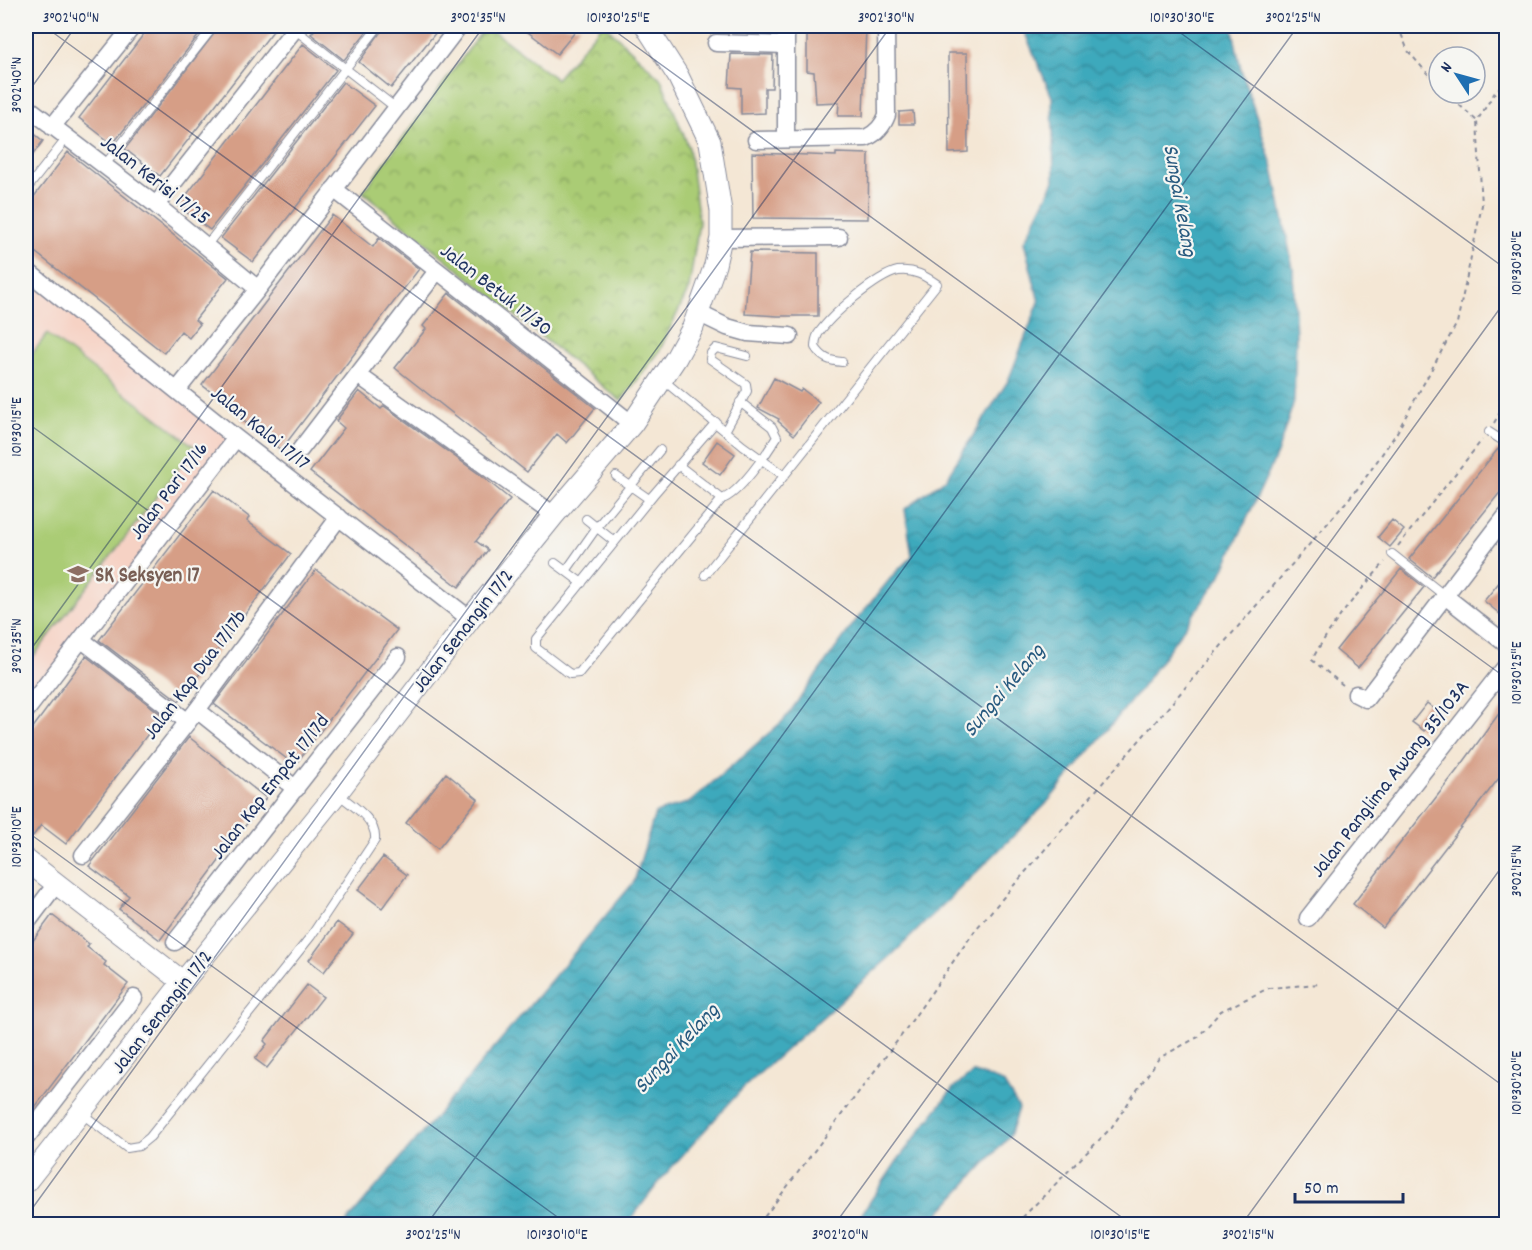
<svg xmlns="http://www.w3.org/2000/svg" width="1532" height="1250" font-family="Dekko,sans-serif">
<defs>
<pattern id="park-crowns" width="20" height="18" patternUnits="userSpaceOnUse" patternTransform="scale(1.5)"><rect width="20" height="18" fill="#aacc75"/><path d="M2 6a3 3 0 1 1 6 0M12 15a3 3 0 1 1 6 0" fill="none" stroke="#8aa663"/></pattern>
<pattern id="water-waves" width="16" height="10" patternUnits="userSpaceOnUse" patternTransform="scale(1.5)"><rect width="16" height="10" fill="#3da9bc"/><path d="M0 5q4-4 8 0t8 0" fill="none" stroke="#328a9c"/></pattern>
</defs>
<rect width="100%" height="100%" fill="#f6f6f2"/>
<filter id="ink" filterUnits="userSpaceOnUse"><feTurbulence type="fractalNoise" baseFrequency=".0167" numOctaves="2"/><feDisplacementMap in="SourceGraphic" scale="12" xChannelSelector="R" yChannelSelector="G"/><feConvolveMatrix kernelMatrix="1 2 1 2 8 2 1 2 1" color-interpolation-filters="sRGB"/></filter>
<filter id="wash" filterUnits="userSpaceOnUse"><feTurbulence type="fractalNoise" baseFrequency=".008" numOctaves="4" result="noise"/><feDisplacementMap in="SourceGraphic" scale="24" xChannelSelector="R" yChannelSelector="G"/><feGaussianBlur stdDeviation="1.35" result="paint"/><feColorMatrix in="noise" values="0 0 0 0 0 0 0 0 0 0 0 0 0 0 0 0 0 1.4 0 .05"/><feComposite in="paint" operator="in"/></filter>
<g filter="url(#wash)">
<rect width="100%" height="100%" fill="#f4e7d5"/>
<path fill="#f6d2c4" d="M26 270 236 438 26 710Z"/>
<path fill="url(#park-crowns)" stroke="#627e6a" stroke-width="1.5" d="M486 26 556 79 601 26H606L661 79 689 148 699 222 689 288 659 352 621 401 363 192Z"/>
<path fill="#aacc75" stroke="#627e6a" stroke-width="1.5" d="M47 334 195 447 26 666V362Z"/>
<path fill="url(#water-waves)" stroke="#2c6c8d" stroke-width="1.5" d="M1022 26H1232L1241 69 1273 168 1293 268 1296 338 1294 401 1277 454 1220 577 1140 690 1045 805 892 955 742 1089 663 1177 627 1224H345L634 882 655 813 690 802 784 720 854 623 894 574 912 556 905 509 946 478 1008 381 1039 302 1024 242 1054 181 1052 97Z
M974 1072 1003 1082 1019 1108 1010 1136 940 1212 931 1224H855L897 1161 953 1088Z"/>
<g id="blocks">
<path fill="#d69e86" d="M150 26H206L115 141 113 140 111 143 79 118Z
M220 26H277L160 176 125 149Z
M318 26H371L344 60 311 34Z
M385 26H441L391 88 359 62Z
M520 26H580L557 54Z
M807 26H866L863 116H838L839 102 816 103 814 72 807 71Z
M303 44 336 70 210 230 178 206Z
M948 53H967L968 152 949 153Z
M731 54 773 55 772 88H765V113L741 114V88L729 87Z
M343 82 375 106 253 262 221 238Z
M913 111 914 124H899V112Z
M26 127 43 141 26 164Z
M68 152 228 278 195 320 200 324 189 338 181 331 164 353 26 245V207Z
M752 153 836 156V153L869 154 868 219 753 218Z
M332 215 373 247 379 238 419 269 281 450 241 419 243 416 202 385Z
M750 252 818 253V316H778L745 314Z
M449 293 595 408 567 443 557 434 527 472 395 368 426 329 423 326Z
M774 378 800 392 802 389 819 402 794 435 778 421 779 419 758 408Z
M359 391 381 409 384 406 479 474 510 499 476 541 488 550 459 587 310 472 344 428 336 421Z
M717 441 735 454 720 475 702 462Z
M1498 449 1506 456V485L1432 577 1409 559Z
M214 490 249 517 247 521 291 554 179 701 99 640Z
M1392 520 1404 530 1390 547 1378 537Z
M1401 569 1424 587 1358 668 1336 650Z
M316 570 397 630 295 765 214 704Z
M1506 574V619L1484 601Z
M86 656 162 715 66 844 41 825 33 836 26 830V737Z
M1427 703 1438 712 1424 731 1412 722Z
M1506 704V769L1383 928 1353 904 1462 764Z
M189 737 266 798 160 940 119 909 129 896 89 866Z
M446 773 478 799 438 849 406 823Z
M383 857 407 875 382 908 358 890Z
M52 915 89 944 87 947 106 962 104 965 128 984 26 1119V950Z
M337 922 353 934 324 972 309 960Z
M307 985 323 997 267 1068 255 1059 267 1044 264 1041Z"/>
</g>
</g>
<g filter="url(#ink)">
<use href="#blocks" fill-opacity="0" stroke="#888b9a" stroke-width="1.5"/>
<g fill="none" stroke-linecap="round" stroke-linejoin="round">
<defs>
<path id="service" d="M293 28 396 108
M104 166 214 26
M26 190 67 138
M206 246 379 26
M663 380 743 446 783 475
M716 422 653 495 536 639V648L570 674 579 673 722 499
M725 431 747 391 746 384 710 359 711 353 716 348 747 356
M1489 432 1506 443
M678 465 722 499C739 494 767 453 777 437L772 427 740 402
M616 476 649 499
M586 519 615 542
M1392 554 1445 596
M555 563 582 583
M566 571 597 527 660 450
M705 575 937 284C925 276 914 269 898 271 876 276 831 315 818 334 816 338 815 342 815 347 822 358 829 361 842 362
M81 1113 127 1148 139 1146 150 1137 311 936 375 840C377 819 351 805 337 793"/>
<path id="minor" d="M786 26V138
M716 43 786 45
M26 106 156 205 258 289
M52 127 133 26
M756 140 866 138C877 133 883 126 887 115L886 26
M334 189 632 424
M156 205 297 26
M721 238 839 237
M26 270 236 438 470 619
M698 313 727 327 748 333 790 336
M358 375 554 515
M178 389 258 289 459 26
M300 450 437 271
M1445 596 1506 644
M82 640 188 722
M1356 694 1366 699 1506 516
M197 710 296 789
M26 711 236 438
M83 855 197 710 339 517
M1308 918 1506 666
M26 924 56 884
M175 942 398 657
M26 1138 134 998"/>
<path id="tertiary" d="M26 860 183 982
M26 1182 183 982 337 793 470 619 554 515 632 424 676 358 693 327 715 265 721 238V211L710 142 678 76 646 26"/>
</defs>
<use href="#service" stroke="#888b9a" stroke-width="10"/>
<use href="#minor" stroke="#888b9a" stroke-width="19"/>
<use href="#tertiary" stroke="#888b9a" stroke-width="23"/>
<path stroke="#888b9a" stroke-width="2" stroke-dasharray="4.5 4.5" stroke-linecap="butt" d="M1398 26 1408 51 1439 87
M1446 93 1477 121
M1494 423 1506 402
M1398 546 1482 440
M1343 685 1312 660C1330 625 1359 592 1385 562
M759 1224 901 1036 976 929 1359 487 1396 434 1457 323 1482 205 1477 121 1497 89 1506 85
M1016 1224 1111 1128 1159 1058 1198 1037 1221 1011 1269 988 1319 984"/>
<use href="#service" stroke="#fff" stroke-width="8"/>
<use href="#minor" stroke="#fff" stroke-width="16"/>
<use href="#tertiary" stroke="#fff" stroke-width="21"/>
</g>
</g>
<path fill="none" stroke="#1b2f5e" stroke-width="1.5" stroke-opacity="0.45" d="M44 26 1506 1088M608 26 1506 678M1171 26 1506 269M26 95 76 26M26 422 1131 1224M26 656 484 26M26 831 567 1224M26 1217 891 26M427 1224 1298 26M835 1224 1506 300M1242 1224 1506 861"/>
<defs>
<symbol id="school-bare" viewBox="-9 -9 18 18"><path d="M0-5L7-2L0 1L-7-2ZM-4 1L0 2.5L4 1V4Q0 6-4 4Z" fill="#8d6e63" stroke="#f6f6f2" stroke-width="2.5" paint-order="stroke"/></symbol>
</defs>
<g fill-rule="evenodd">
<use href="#school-bare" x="63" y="559" width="30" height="30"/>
</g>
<g text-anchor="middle" stroke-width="4.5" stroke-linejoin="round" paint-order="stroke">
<g font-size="21" fill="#1b2f5e" stroke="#f6f6f2">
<text transform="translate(156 179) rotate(38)" y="7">Jalan Kerisi 17/25</text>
<text transform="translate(497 289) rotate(38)" y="7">Jalan Betuk 17/30</text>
<text transform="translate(261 427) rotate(39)" y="7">Jalan Kaloi 17/17</text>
<text transform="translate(168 490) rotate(-53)" y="7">Jalan Pari 17/16</text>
<text transform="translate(462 630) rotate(-52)" y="7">Jalan Senangin 17/2</text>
<text transform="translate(194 674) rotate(-53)" y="7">Jalan Kap Dua 17/17b</text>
<text transform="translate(1389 778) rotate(-52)" y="7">Jalan Panglima Awang 35/103A</text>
<text transform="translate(269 786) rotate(-52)" y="7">Jalan Kap Empat 17/17d</text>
<text transform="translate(161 1011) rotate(-52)" y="7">Jalan Senangin 17/2</text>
</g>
<g font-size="21" font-weight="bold" fill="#785e54" stroke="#f6f6f2" text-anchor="start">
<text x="95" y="581">SK Seksyen 17</text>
</g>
<g font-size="22" font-style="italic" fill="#275a7f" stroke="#f6f6f2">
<text transform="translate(1182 200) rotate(80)" y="8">Sungai Kelang</text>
<text transform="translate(1002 689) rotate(-50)" y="8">Sungai Kelang</text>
<text transform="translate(675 1047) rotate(-47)" y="8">Sungai Kelang</text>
</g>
</g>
<rect width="1532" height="1250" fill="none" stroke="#f6f6f2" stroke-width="66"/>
<g transform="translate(1457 75) rotate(306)"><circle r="28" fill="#f6f6f2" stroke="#9ea6b7" stroke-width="1.5"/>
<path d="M0-4.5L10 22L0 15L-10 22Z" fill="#1f6fb2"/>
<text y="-9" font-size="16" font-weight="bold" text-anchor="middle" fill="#1b2f5e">N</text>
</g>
<path d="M1295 1193v9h108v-9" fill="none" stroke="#1b2f5e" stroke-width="3"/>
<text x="1304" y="1193" font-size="18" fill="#1b2f5e" stroke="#f6f6f2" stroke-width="4.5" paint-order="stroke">50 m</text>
<rect x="33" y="33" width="1466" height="1184" fill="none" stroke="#1b2f5e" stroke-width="2"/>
<g font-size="15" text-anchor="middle" fill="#1b2f5e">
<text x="71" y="22">3°02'40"N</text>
<text x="478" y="22">3°02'35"N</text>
<text x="618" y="22">101°30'25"E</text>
<text x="886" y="22">3°02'30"N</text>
<text x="1182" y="22">101°30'30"E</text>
<text x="1293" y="22">3°02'25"N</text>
<text transform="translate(16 85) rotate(-90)" y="5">3°02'40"N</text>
<text transform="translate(1516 263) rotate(-90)" y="5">101°30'30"E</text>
<text transform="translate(16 427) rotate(-90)" y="5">101°30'15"E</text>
<text transform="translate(16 646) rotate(-90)" y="5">3°02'35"N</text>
<text transform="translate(1516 673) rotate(-90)" y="5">101°30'25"E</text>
<text transform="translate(16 837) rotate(-90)" y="5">101°30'10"E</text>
<text transform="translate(1516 871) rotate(-90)" y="5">3°02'15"N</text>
<text transform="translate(1516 1083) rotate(-90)" y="5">101°30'20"E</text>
<text x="433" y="1239">3°02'25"N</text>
<text x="557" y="1239">101°30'10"E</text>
<text x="840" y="1239">3°02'20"N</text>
<text x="1120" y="1239">101°30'15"E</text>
<text x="1248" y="1239">3°02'15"N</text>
</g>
</svg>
